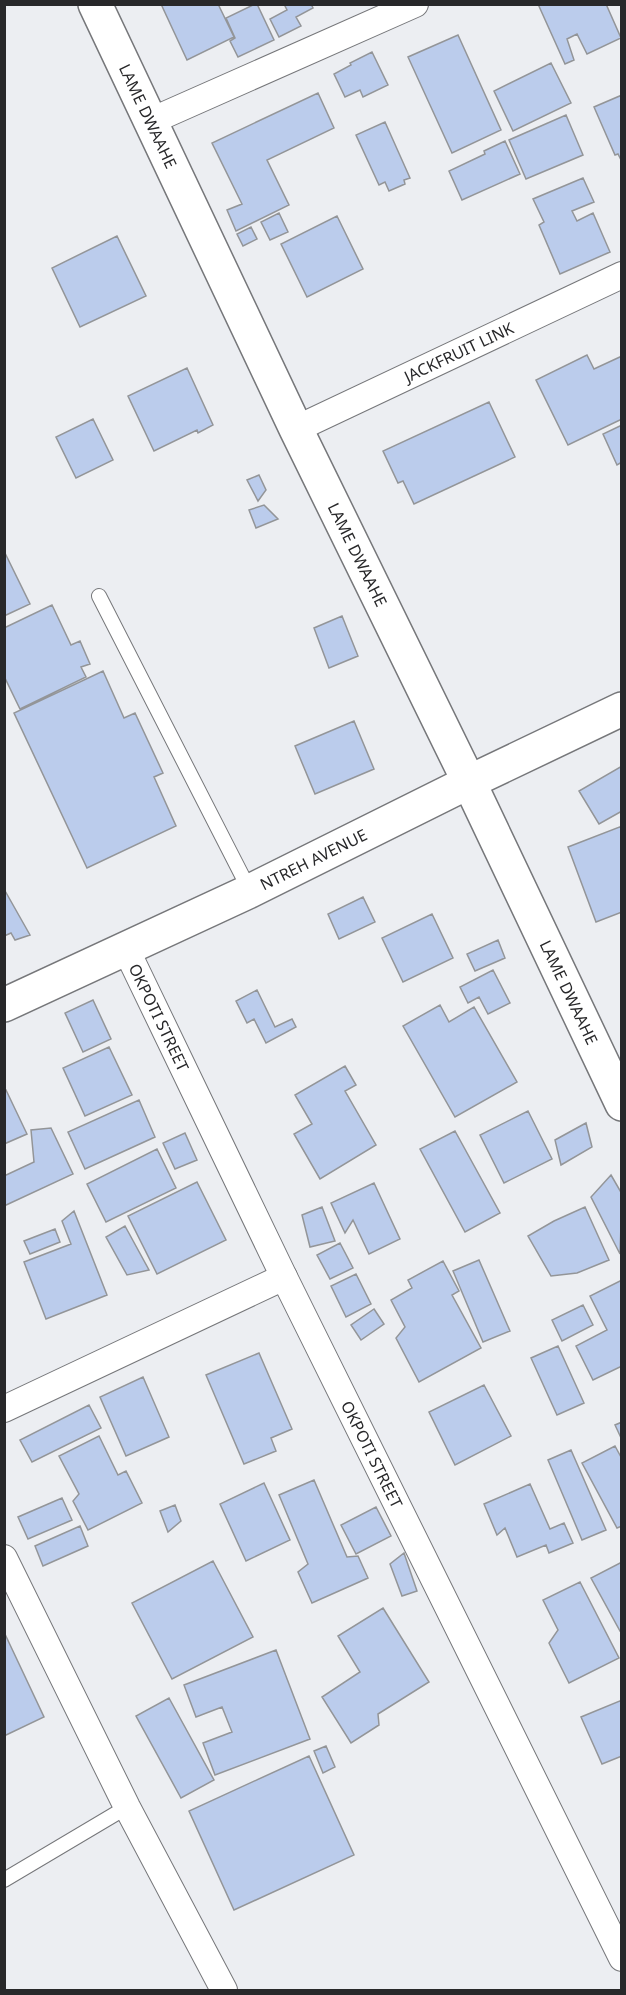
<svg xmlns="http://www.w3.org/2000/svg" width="626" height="1995" font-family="'Noto Sans',sans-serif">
<rect width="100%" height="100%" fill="#eceef2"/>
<path fill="#bbccec" stroke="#939598" stroke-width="1.5" d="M161 4H218L234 37 187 60Z
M255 4H257L274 40 238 57 230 41 235 38 226 18Z
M284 4H311L313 8 296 17 301 26 279 37 270 19 287 10Z
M538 4H606L621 38 587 54 577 34 567 39 574 60 565 64Z
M458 35 501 130 452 153 408 57Z
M372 52 388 85 363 97 360 90 345 97 334 74 351 65 350 63Z
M551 63 571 103 513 131 494 91Z
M318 93 334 128 267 160 289 205 236 231 227 210 242 204 212 143Z
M622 95V162L618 154 615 155 594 107Z
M566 115 583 155 526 179 509 140Z
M385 122 410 178 404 180 405 184 389 191 385 182 379 185 356 135Z
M505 141 520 174 462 200 449 171 485 154 484 151Z
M583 178 594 202 572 211 577 221 593 213 610 252 560 274 539 225 544 222 533 199Z
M279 213 288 232 270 240 261 222Z
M337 216 363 269 307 297 281 244Z
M251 227 257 239 243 246 237 234Z
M117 236 146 296 80 327 52 268Z
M587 355 594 369 622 356V419L568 445 536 380Z
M187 368 213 425 198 433 197 430 154 451 128 396Z
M489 402 515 457 414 504 403 481 398 483 383 451Z
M93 419 113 460 76 478 56 437Z
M622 425V462L617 465 603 434Z
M259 475 266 490 258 501 247 480Z
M264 505 278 519 256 528 249 510Z
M4 551 30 604 4 616Z
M52 605 71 645 80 641 90 664 81 667 86 677 20 709 4 676V628Z
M342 616 358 656 329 668 314 628Z
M103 671 124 718 135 713 163 773 154 777 176 826 87 868 14 713Z
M354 721 374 769 315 794 295 746Z
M622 766V811L599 824 579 791Z
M622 826V912L596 922 568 847Z
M4 889 30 935 15 940 11 933 4 936Z
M363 897 375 922 339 939 328 914Z
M432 914 453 958 403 982 382 938Z
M498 940 505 958 475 971 467 954Z
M493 970 510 1003 488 1014 479 997 468 1003 460 987Z
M257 990 275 1027 292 1019 296 1027 266 1043 254 1019 247 1023 236 1001Z
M93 1000 111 1039 83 1052 65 1013Z
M440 1005 449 1022 474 1007 517 1082 455 1117 403 1026Z
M109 1047 132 1095 85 1116 63 1068Z
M345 1066 356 1085 345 1091 376 1145 320 1179 294 1134 312 1124 295 1095Z
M6 1090 27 1134 4 1144V1091Z
M139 1100 155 1137 85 1169 68 1132Z
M528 1111 552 1159 504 1183 480 1135Z
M586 1123 592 1147 561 1165 555 1140Z
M51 1128 73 1174 4 1206V1176L34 1162 31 1130Z
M455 1131 500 1213 465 1232 420 1149Z
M185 1133 197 1160 175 1169 163 1143Z
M157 1149 176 1188 106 1222 87 1184Z
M611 1175 622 1194 620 1254 591 1197Z
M197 1182 226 1240 157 1274 128 1216Z
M374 1183 400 1239 369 1254 353 1220 345 1233 331 1203Z
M322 1207 335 1241 310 1247 302 1215Z
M585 1207 609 1260 577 1273 551 1276 528 1236 554 1221Z
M74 1211 107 1295 46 1319 24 1262 71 1244 62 1221Z
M125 1226 149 1270 127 1275 106 1237Z
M55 1229 60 1242 30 1254 24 1241Z
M340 1243 353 1268 330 1279 317 1255Z
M479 1260 510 1331 483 1342 453 1271Z
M443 1261 459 1291 452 1295 481 1348 419 1382 396 1338 405 1327 391 1300 412 1288 408 1280Z
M356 1274 371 1304 346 1317 331 1286Z
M622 1280V1366L593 1380 576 1346 607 1330 590 1296Z
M583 1305 593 1325 562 1341 552 1320Z
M374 1309 384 1324 361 1340 351 1325Z
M558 1346 584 1403 557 1415 531 1358Z
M259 1353 292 1429 271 1438 276 1451 244 1464 206 1375Z
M143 1377 169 1437 126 1456 100 1397Z
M484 1385 511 1436 455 1465 429 1412Z
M89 1405 101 1428 32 1462 20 1440Z
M622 1422V1440L615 1425Z
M99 1436 118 1475 126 1471 142 1503 88 1530 73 1501 79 1494 59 1456Z
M615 1446 622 1459V1526L617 1528 582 1463Z
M571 1450 606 1530 582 1540 548 1460Z
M314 1480 347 1557 358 1556 368 1578 312 1603 298 1572 308 1564 279 1495Z
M264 1483 290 1540 246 1561 220 1504Z
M530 1484 550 1529 564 1523 573 1543 549 1553 546 1545 517 1557 505 1528 497 1535 484 1504Z
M62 1498 72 1520 28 1539 18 1517Z
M175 1505 181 1521 168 1532 160 1511Z
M376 1507 391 1536 356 1554 341 1525Z
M80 1526 88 1546 43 1566 35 1546Z
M404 1553 417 1591 402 1596 390 1564Z
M213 1561 253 1637 172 1679 132 1603Z
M622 1562V1630L620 1631 591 1578Z
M580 1582 619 1658 569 1683 549 1643 558 1630 543 1600Z
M383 1608 429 1682 378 1714 379 1725 351 1743 322 1697 360 1672 338 1636Z
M4 1632 44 1717 4 1736Z
M276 1650 310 1739 215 1775 203 1743 232 1732 222 1707 196 1717 184 1685Z
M169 1698 214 1780 181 1798 136 1716Z
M622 1700V1756L602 1764 581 1717Z
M326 1746 335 1767 323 1773 314 1751Z
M309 1756 354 1855 234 1910 189 1811Z"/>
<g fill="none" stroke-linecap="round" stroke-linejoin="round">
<defs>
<path id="lane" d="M99 596 250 891
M4 1880 127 1807"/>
<g id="street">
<path d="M151 121 415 4"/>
<path id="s1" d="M296 429 622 275"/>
<path id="s2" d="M126 949 284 1277 622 1958"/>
<path d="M4 1409 284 1277"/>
<path d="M4 1558 127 1807 224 1990"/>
</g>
<g id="secondary">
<path id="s3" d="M95 4 296 429 469 782 622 1104"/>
<path id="s4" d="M4 1005 250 891 469 782 622 709"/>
</g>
</defs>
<use href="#lane" stroke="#76777a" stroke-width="16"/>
<use href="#street" stroke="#76777a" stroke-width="28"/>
<use href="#secondary" stroke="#76777a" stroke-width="36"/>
<use href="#lane" stroke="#fff" stroke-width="14"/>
<use href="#street" stroke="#fff" stroke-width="26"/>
<use href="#secondary" stroke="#fff" stroke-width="33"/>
</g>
<g text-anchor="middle" stroke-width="4.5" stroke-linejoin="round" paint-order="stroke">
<g font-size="16" fill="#28282a" stroke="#fff">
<text dy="6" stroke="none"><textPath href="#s3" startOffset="124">LAME DWAAHE</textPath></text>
<text dy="6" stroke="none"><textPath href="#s1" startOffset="180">JACKFRUIT LINK</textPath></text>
<text dy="6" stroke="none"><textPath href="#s3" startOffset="610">LAME DWAAHE</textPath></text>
<text dy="6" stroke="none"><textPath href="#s4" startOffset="342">NTREH AVENUE</textPath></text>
<text dy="6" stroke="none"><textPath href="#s3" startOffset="1096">LAME DWAAHE</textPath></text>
<text dy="6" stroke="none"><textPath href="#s2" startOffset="76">OKPOTI STREET</textPath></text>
<text dy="6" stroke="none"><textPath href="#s2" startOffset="562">OKPOTI STREET</textPath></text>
</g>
</g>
<rect width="626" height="1995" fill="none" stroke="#28282a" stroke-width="12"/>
</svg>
